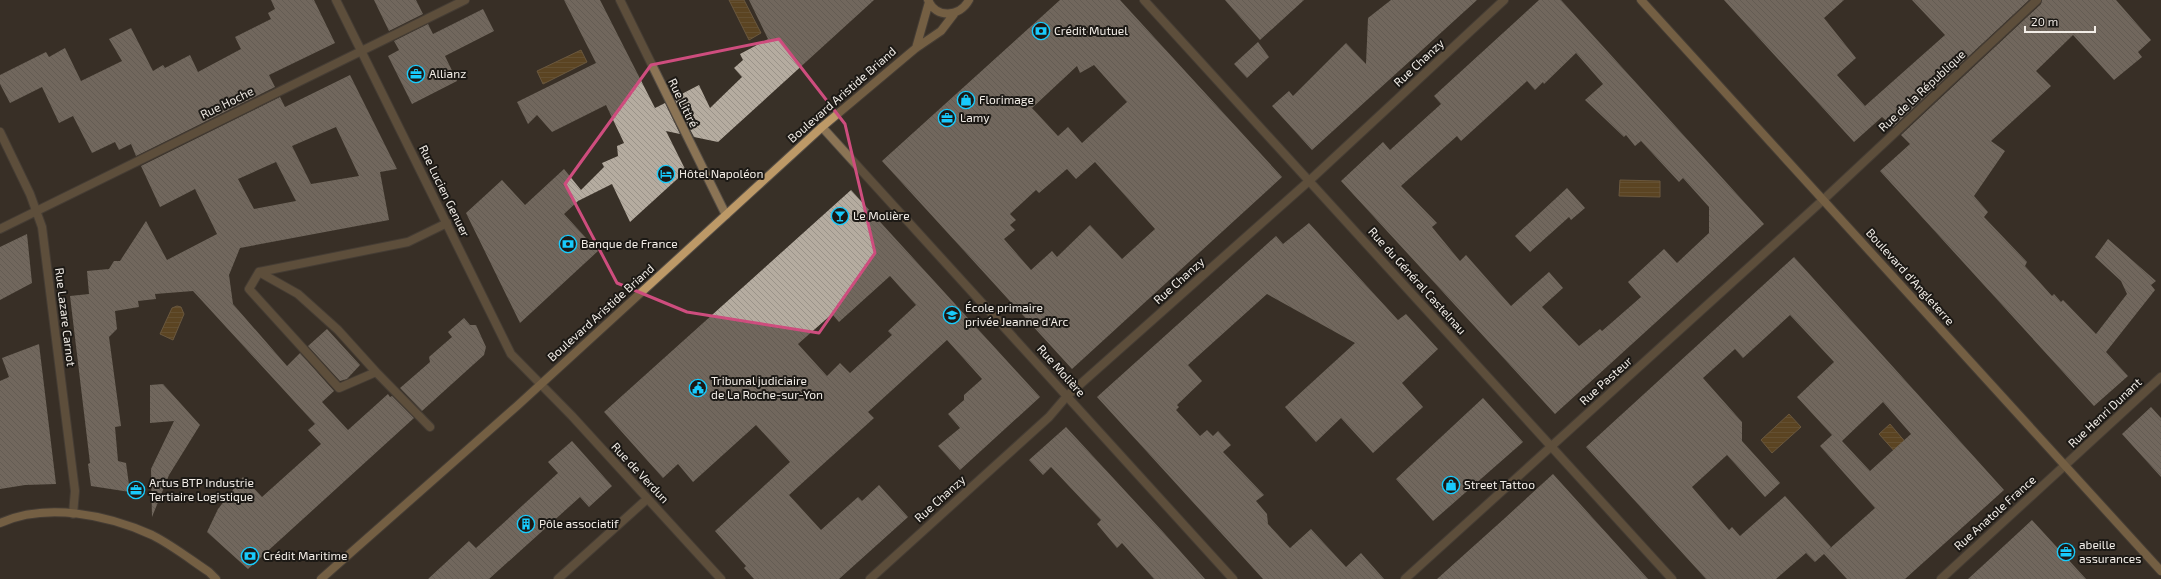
<svg xmlns="http://www.w3.org/2000/svg" width="2161" height="579" font-family="'Exo 2',sans-serif">
<defs>
<pattern id="water-rules" width="6" height="5" patternUnits="userSpaceOnUse"><rect width="6" height="5" fill="#855d1e"/><path d="M0 2.5h6" fill="none" stroke="#97753f"/></pattern>
<pattern id="building-back-hatch" width="6" height="6" patternUnits="userSpaceOnUse"><rect width="6" height="6" fill="#b5aca0"/><path d="M-1 5l2 2M0 0l6 6M5-1l2 2" fill="none" stroke="#9a9389"/></pattern>
</defs>
<rect width="100%" height="100%" fill="#383027"/>
<path fill="url(#water-rules)" stroke="#a6885a" d="M729 0H744L761 33 749 40Z
M581 50 587 62 543 84 537 71Z
M1620 180 1660 181V197L1619 196Z
M177 306 181 307 184 314 173 340 160 334 172 308Z
M1789 414 1801 427 1772 453 1761 440Z
M1890 424 1907 444 1897 454 1879 434Z"/>
<path fill="url(#building-back-hatch)" fill-rule="evenodd" d="M271 0H314L335 43 269 75 275 87 136 156 131 144 119 150 115 142 92 153 73 116 59 123 42 87 10 103 0 84V75L46 52 49 57 65 48 81 81 122 61 109 39 131 28 153 71 163 65 165 68 190 55 198 72 241 49 235 37 271 19 268 13 275 9Z
M374 0H416L423 14 389 31Z
M564 0H600L655 108 665 103 680 134 666 131 686 171 630 222 612 184 578 201 564 214 598 251 520 323 466 213 502 180 525 205 564 169 581 190 604 167 602 163 618 156 617 146 624 143 606 105 552 132 537 115 528 124 517 102 596 63Z
M749 0H874L718 142 694 137 674 98 699 85 710 108 742 77 734 68 743 60 740 54 768 39Z
M1060 0H1120L1282 177 1072 369 882 161ZM1094 65 1127 102 1082 143 1068 127 1058 136 1032 108 1077 66 1080 73ZM1095 162 1155 229 1122 259 1090 225 1057 257 1052 251 1031 270 1004 239 1015 230 1010 225 1016 220 1010 214 1036 190 1039 193 1067 169 1076 179Z
M1225 0H1304L1260 40Z
M1391 0H1477L1312 150 1272 106 1289 91 1293 96 1346 43 1366 64 1368 18Z
M1539 0H1561L1764 224 1555 414 1341 181 1383 142 1390 150 1441 104 1434 96ZM1576 53 1603 84 1585 100 1624 137 1626 135 1635 146 1641 141 1679 182 1683 178 1709 207V233L1677 263 1664 249 1628 282 1641 297 1602 331 1600 329 1579 346 1542 307 1563 288 1549 272 1511 306 1466 255 1460 261 1432 227 1437 223 1401 186 1457 136 1461 141 1527 81 1535 90 1543 82 1544 84Z
M1724 0H1844L1824 18 1856 58 1837 75 1865 106 1945 35 1912 0H2029L1893 127 1882 117 1854 142Z
M2042 0H2116L2151 40 2138 52 2142 57 2114 80 2073 35 2036 71 2051 86 1991 141 2005 151 1974 196 1988 212 1984 217 2027 262 2025 266 2052 296 2054 294 2061 302 2063 300 2096 334 2127 294 2121 281 2095 257 2108 239 2156 281 2151 285 2155 290 2106 352 2128 376 2094 406 1880 171 1910 144 1901 135 2041 4Z
M483 9 494 31 445 56 457 81 412 104 388 56 399 50 394 41 428 24 433 34Z
M1258 42 1269 57 1247 78 1234 64Z
M350 75 397 169 380 172 389 220 240 248 229 275 233 304 287 366 300 353 334 391 322 402 348 430 388 394 390 397 392 396 414 418 248 569 207 532 218 509 243 477 262 497 321 444 308 430 315 424 193 291 155 294 156 299 138 301 139 307 115 311 117 329 109 337 121 426 115 427 118 461 126 463 130 492 91 486 88 464 90 463 70 296 89 294 87 271 109 269 114 261H120L146 221 167 260 217 234 195 189 160 207 141 166 280 97 285 107ZM336 127 359 176 311 184 292 146ZM276 162 296 201 254 209 238 179Z
M1567 188 1585 208 1571 220 1569 217 1530 252 1515 236Z
M851 190 1040 397 960 470 938 446 960 428 948 414 964 400V395L982 379 947 340 868 412 874 418 789 495 821 530 858 497 862 501 879 485 908 517 839 579H754L744 568 746 566 715 531 790 462 756 425 693 482 678 464 663 478 604 412ZM890 276 916 305 888 331 892 335 850 373 840 363 827 376 798 344 832 314 839 322Z
M1309 223 1398 320 1406 314 1438 349 1402 383 1423 407 1373 453 1341 418 1316 442 1285 407 1355 343 1267 294 1188 365 1202 381 1177 405 1179 407 1176 410 1200 436 1207 430 1213 436 1218 431 1231 445 1223 452 1264 495 1256 501 1267 514 1268 524 1290 548 1311 529 1346 567 1361 553 1384 579H1263L1097 397 1276 236 1283 244Z
M27 234 32 283 0 300V247Z
M1794 257 2004 490 1905 579H1847L1824 554 1815 562 1806 553 1776 579H1706L1586 447ZM1790 315 1834 362 1797 397 1832 435 1820 446 1875 508 1827 551 1831 547 1785 496 1740 536 1732 527 1729 530 1692 487 1727 455 1765 497 1780 483 1742 441V422L1703 378 1735 349 1743 358ZM1883 402 1911 434 1870 471 1842 441Z
M464 318 470 325H476L486 347 484 355 422 411 400 388 430 362 429 357 452 337 448 332Z
M327 329 360 365 347 379 340 381 308 346Z
M39 344 56 484 25 485 0 489V381L9 377 2 358Z
M163 384 200 425 169 475 152 517 151 469 174 421 150 423V385Z
M1483 398 1523 442 1433 521 1396 479Z
M2151 407 2161 418V477L2122 434Z
M1066 427 1164 533 1205 579H1154L1122 543 1117 548 1097 524 1101 520 1051 467 1043 475 1029 460Z
M572 441 612 486 589 507 580 497 489 579H428L469 541 476 548 558 473 548 462Z
M1553 474 1648 579H1437L1505 518Z
M2032 520 2086 579H1968L1992 557Z"/>
<g fill="none" stroke-linecap="round" stroke-linejoin="round">
<defs>
<path id="pedestrian" d="M558 579 647 499"/>
<path id="minor" d="M336 0 511 354 572 416 721 579
M620 0 726 215
M1144 0 1672 579
M822 127 1233 579
M0 132 30 194 42 227 75 491 73 514
M0 229 465 0
M259 272 298 294 338 330 376 372
M430 427 376 372 339 388 249 289 259 272 408 242 447 223
M870 579 1049 417 1067 396 1309 181 1504 0
M1405 579 1823 200 2037 0
M1941 579 2161 377"/>
<path id="secondary" d="M928 0C936 19 960 17 969 0
M1641 0 2161 571
M916 48 929 2
M0 523C47 502 108 515 152 535 172 545 191 560 209 572L216 579
M321 579 517 406 822 127 916 48 941 31 954 14"/>
</defs>
<use href="#pedestrian" stroke="#564e46" stroke-width="10"/>
<use href="#minor" stroke="#564e46" stroke-width="10"/>
<use href="#secondary" stroke="#564e46" stroke-width="10"/>
<use href="#pedestrian" stroke="#8b7455" stroke-width="8"/>
<use href="#minor" stroke="#8b7455" stroke-width="8"/>
<use href="#secondary" stroke="#bd9967" stroke-width="8"/>
</g>
<path d="M0 0H2161V579H0ZM779 39 845 124 875 253 819 333 687 312 617 283 565 184 651 65Z" fill="#383027" fill-opacity=".55" fill-rule="evenodd"/>
<path fill="none" stroke="#ce4d7e" stroke-width="3" stroke-linejoin="round" d="M779 39 845 124 875 253 819 333 687 312 617 283 565 184 651 65Z"/>
<defs>
<symbol id="bank-ring" viewBox="-11 -11 22 22"><circle r="9.5" fill="#1c1915" stroke="#18cafc" stroke-width="1.5"/><path d="M-6-4H6V4H-6ZM0-2.3a2.3 2.3 0 1 0 0 4.6a2.3 2.3 0 1 0 0-4.6Z" fill="#18cafc"/></symbol>
<symbol id="office-ring" viewBox="-11 -11 22 22"><circle r="9.5" fill="#1c1915" stroke="#18cafc" stroke-width="1.5"/><path d="M-6-3h4V-5.5h4V-3h4V5H-6ZM-1-4.5V-3h2v-1.5ZM-6 0V1H6V0Z" fill="#18cafc"/></symbol>
<symbol id="shop-ring" viewBox="-11 -11 22 22"><circle r="9.5" fill="#1c1915" stroke="#18cafc" stroke-width="1.5"/><path d="M-5-2.5h2.3a2.7 3.5 0 0 1 5.4 0H5L5.5 6h-11ZM-1.5-2.5h3a1.5 2.3 0 0 0-3 0Z" fill="#18cafc"/></symbol>
<symbol id="hotel-ring" viewBox="-11 -11 22 22"><circle r="9.5" fill="#1c1915" stroke="#18cafc" stroke-width="1.5"/><path d="M-6-4.5h1.5V1H6V5H4.5V3h-9V5H-6ZM-4 0a1.8 1.8 0 1 1 3.6 0ZM.5 0V-2.5h3Q6-2.5 6 0Z" fill="#18cafc"/></symbol>
<symbol id="bar-ring" viewBox="-11 -11 22 22"><circle r="9.5" fill="#1c1915" stroke="#18cafc" stroke-width="1.5"/><path d="M-6-5H6L.8 .8V4.5H3.5V6h-7V4.5H-.8V.8Z" fill="#18cafc"/></symbol>
<symbol id="school-ring" viewBox="-11 -11 22 22"><circle r="9.5" fill="#1c1915" stroke="#18cafc" stroke-width="1.5"/><path d="M0-5L7-2L0 1L-7-2ZM-4 1L0 2.5L4 1V4Q0 6-4 4Z" fill="#18cafc"/></symbol>
<symbol id="civic-ring" viewBox="-11 -11 22 22"><circle r="9.5" fill="#1c1915" stroke="#18cafc" stroke-width="1.5"/><path d="M-.6-6.5H3V-4.5H.6V-3L4-1V1h2V6H-6V1h2V-1L-.6-3ZM-1.2 2.5V6h2.4V2.5Z" fill="#18cafc"/></symbol>
<symbol id="building-ring" viewBox="-11 -11 22 22"><circle r="9.5" fill="#1c1915" stroke="#18cafc" stroke-width="1.5"/><path d="M-4-6H4V6H1V3H-1V6H-4ZM-2.5-4.3h1.7v1.8h-1.7ZM.8-4.3h1.7v1.8H.8ZM-2.5-1h1.7V.8h-1.7ZM.8-1h1.7V.8H.8Z" fill="#18cafc"/></symbol>
</defs>
<g fill-rule="evenodd">
<use href="#bank-ring" x="1031" y="21" width="20" height="20"/>
<use href="#office-ring" x="406" y="64" width="20" height="20"/>
<use href="#shop-ring" x="956" y="90" width="20" height="20"/>
<use href="#office-ring" x="937" y="108" width="20" height="20"/>
<use href="#hotel-ring" x="656" y="164" width="20" height="20"/>
<use href="#bar-ring" x="830" y="206" width="20" height="20"/>
<use href="#bank-ring" x="558" y="234" width="20" height="20"/>
<use href="#school-ring" x="942" y="305" width="20" height="20"/>
<use href="#civic-ring" x="688" y="378" width="20" height="20"/>
<use href="#shop-ring" x="1441" y="475" width="20" height="20"/>
<use href="#office-ring" x="126" y="480" width="20" height="20"/>
<use href="#building-ring" x="516" y="514" width="20" height="20"/>
<use href="#office-ring" x="2056" y="542" width="20" height="20"/>
<use href="#bank-ring" x="240" y="546" width="20" height="20"/>
</g>
<g text-anchor="middle" stroke-width="4" stroke-linejoin="round" paint-order="stroke">
<g font-size="12" fill="#f2ede7" stroke="#1c1915" text-anchor="start">
<text x="1054" y="35">Crédit Mutuel</text>
<text x="429" y="78">Allianz</text>
<text x="979" y="104">Florimage</text>
<text x="960" y="122">Lamy</text>
<text x="679" y="178">Hôtel Napoléon</text>
<text x="853" y="220">Le Molière</text>
<text x="581" y="248">Banque de France</text>
<text x="965" y="312">École primaire<tspan x="965" dy="14">privée Jeanne d'Arc</tspan></text>
<text x="711" y="385">Tribunal judiciaire<tspan x="711" dy="14">de La Roche-sur-Yon</tspan></text>
<text x="149" y="487">Artus BTP Industrie<tspan x="149" dy="14">Tertiaire Logistique</tspan></text>
<text x="1464" y="489">Street Tattoo</text>
<text x="539" y="528">Pôle associatif</text>
<text x="2079" y="549">abeille<tspan x="2079" dy="14">assurances</tspan></text>
<text x="263" y="560">Crédit Maritime</text>
</g>
<g font-size="12" fill="#f2ede7" stroke="#1c1915">
<text transform="translate(1419 63) rotate(-43)" y="4">Rue Chanzy</text>
<text transform="translate(1922 91) rotate(-43)" y="4">Rue de la République</text>
<text transform="translate(842 95) rotate(-41)" y="4">Boulevard Aristide Briand</text>
<text transform="translate(227 103) rotate(-26)" y="4">Rue Hoche</text>
<text transform="translate(683 103) rotate(64)" y="4">Rue Littré</text>
<text transform="translate(444 191) rotate(64)" y="4">Rue Lucien Genuer</text>
<text transform="translate(1910 277) rotate(48)" y="4">Boulevard d'Angleterre</text>
<text transform="translate(1179 281) rotate(-42)" y="4">Rue Chanzy</text>
<text transform="translate(1417 281) rotate(48)" y="4">Rue du Général Castelnau</text>
<text transform="translate(601 313) rotate(-42)" y="4">Boulevard Aristide Briand</text>
<text transform="translate(65 317) rotate(83)" y="4">Rue Lazare Carnot</text>
<text transform="translate(1061 371) rotate(48)" y="4">Rue Molière</text>
<text transform="translate(1606 381) rotate(-42)" y="4">Rue Pasteur</text>
<text transform="translate(2105 413) rotate(-43)" y="4">Rue Henri Dunant</text>
<text transform="translate(640 473) rotate(47)" y="4">Rue de Verdun</text>
<text transform="translate(940 499) rotate(-42)" y="4">Rue Chanzy</text>
<text transform="translate(1995 513) rotate(-42)" y="4">Rue Anatole France</text>
</g>
</g>
<path d="M2025 26v6h70v-6" fill="none" stroke="#f2ede7" stroke-width="2"/>
<text x="2031" y="26" font-size="12" fill="#f2ede7" stroke="#1c1915" stroke-width="3" paint-order="stroke">20 m</text>
</svg>
